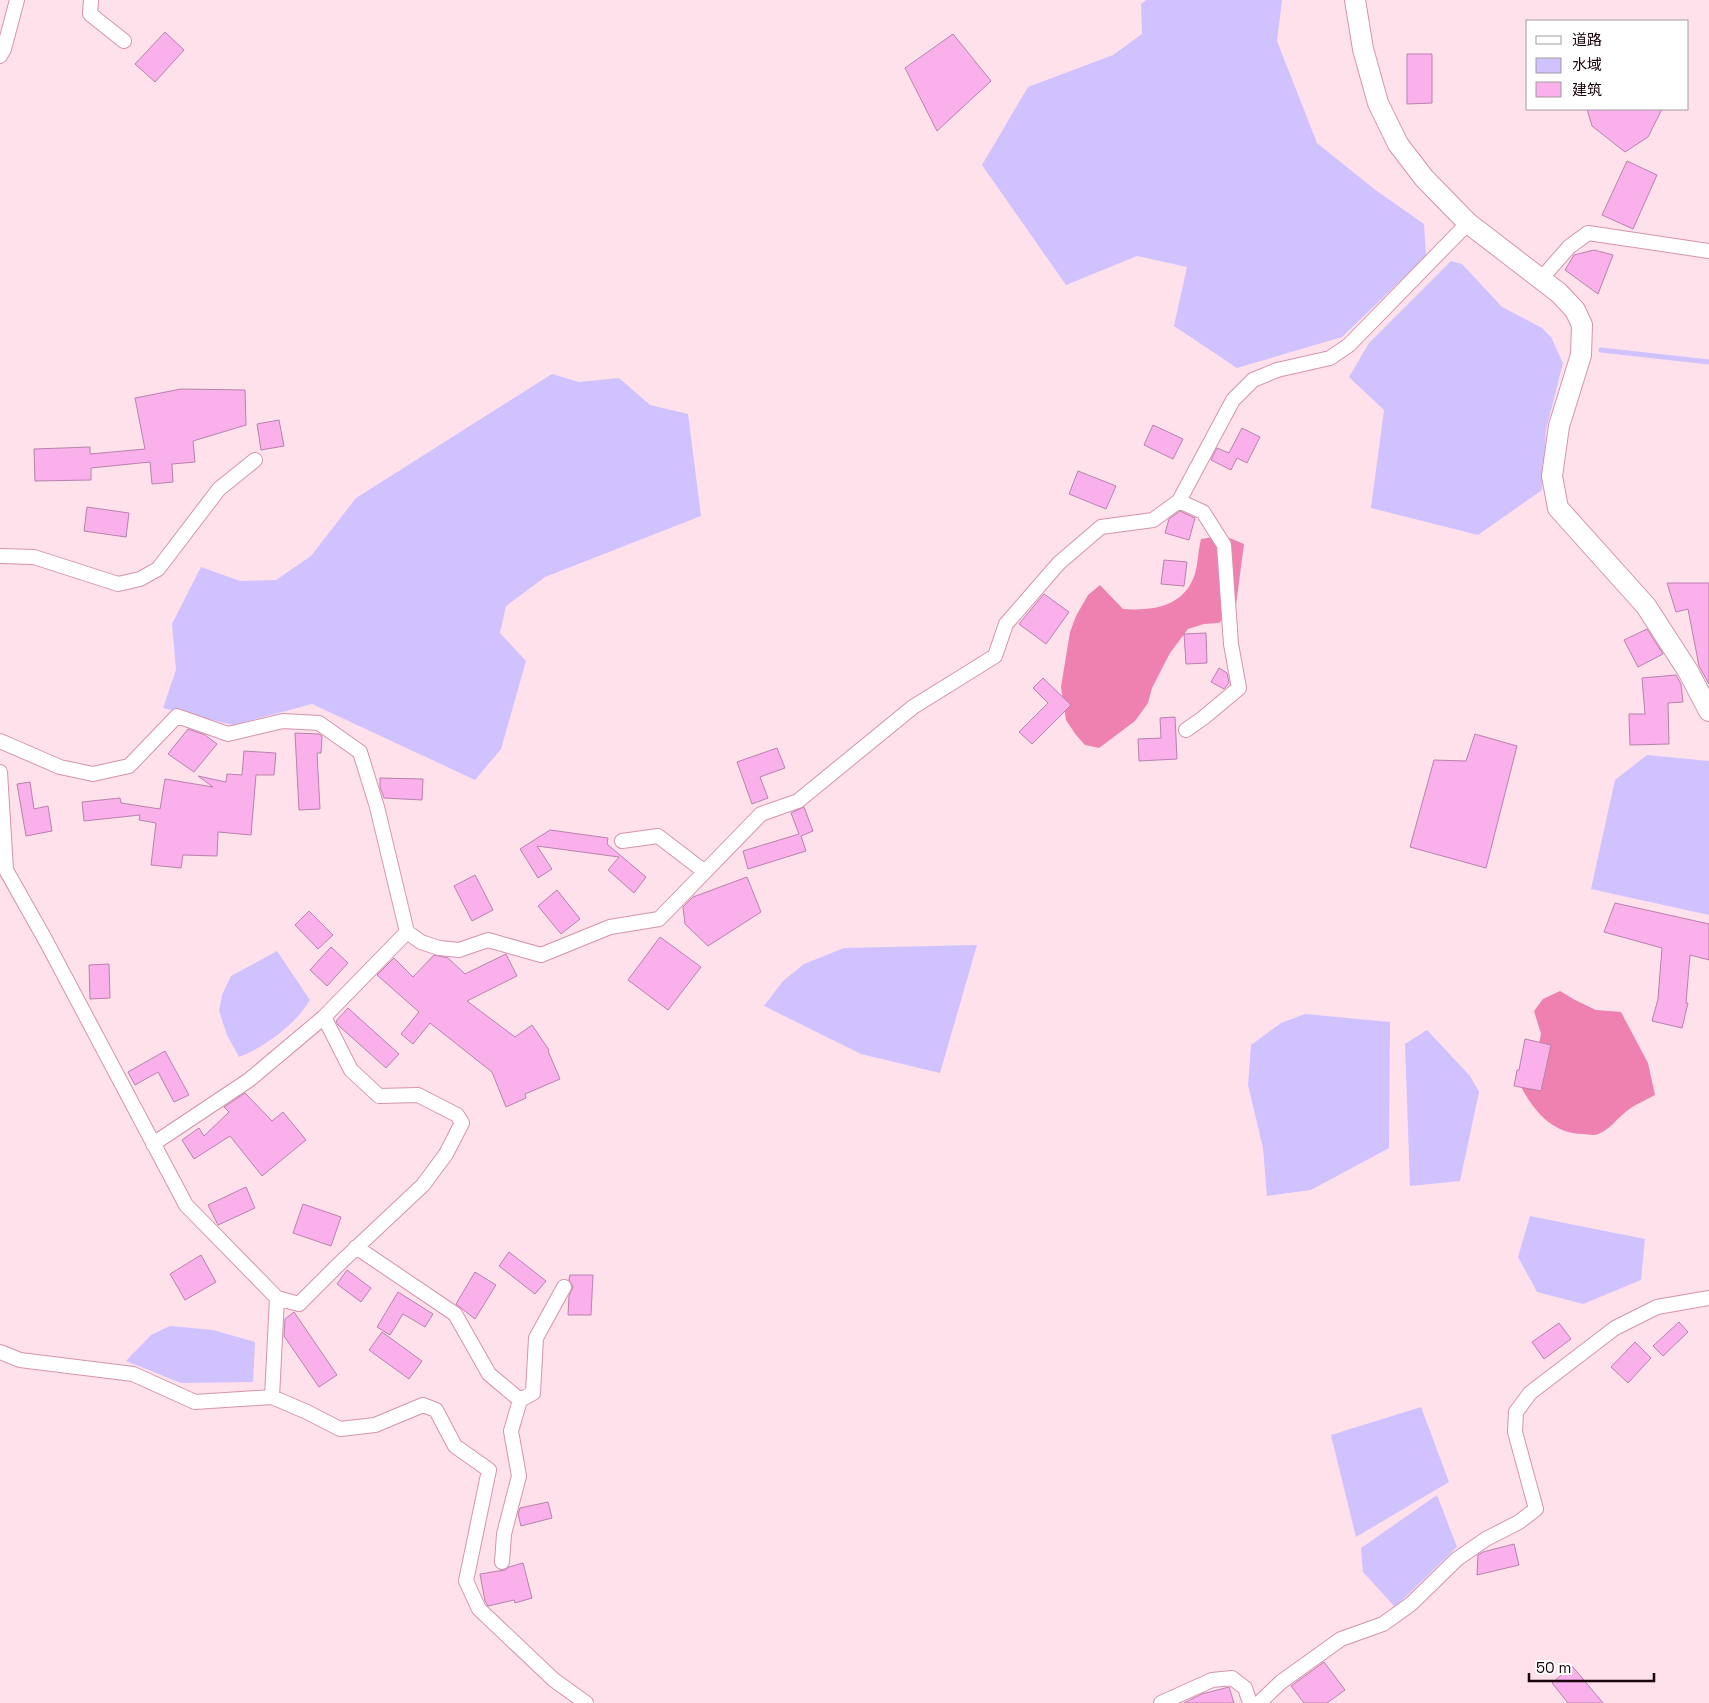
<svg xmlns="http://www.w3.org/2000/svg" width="1709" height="1703" font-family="'Space Grotesk','Noto Sans SC',sans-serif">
<rect width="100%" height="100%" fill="#fee1eb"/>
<path fill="#ee81af" d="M1214 537H1227L1244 544 1236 605 1219 623 1204 624 1188 629 1170 653 1152 688 1148 703 1135 721 1099 748 1085 745 1076 735 1066 720 1061 687 1070 632 1076 616 1088 595 1100 585 1123 609C1153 611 1184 607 1195 574 1198 564 1198 551 1201 539Z
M1560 991 1575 1000 1596 1010 1621 1012 1648 1063 1655 1095C1646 1100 1636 1104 1628 1110 1618 1117 1610 1130 1598 1134 1594 1136 1587 1134 1583 1134 1552 1134 1533 1110 1520 1085L1537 1053 1541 1034 1534 1011 1543 999Z"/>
<path fill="#cfc2ff" d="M1146 0H1282L1277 41 1317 143 1374 189 1424 224 1426 256 1342 337 1237 368 1174 326 1187 267 1137 256 1066 285 982 165 1028 87 1113 55 1142 34 1141 4Z
M1451 261 1462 264 1502 307 1542 328 1551 337 1563 363 1546 430 1542 490 1478 535 1371 508 1384 410 1349 377 1369 343Z
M552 374 579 382 619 378 650 405 688 414 701 516 545 577 506 606 500 633 526 661 501 749 475 780 312 704 233 725 163 708 176 670 172 624 201 567 240 581 276 580 311 556 356 498Z
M1647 755 1709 761V915L1591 889 1615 780Z
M977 945 940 1073 861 1054 764 1006 783 981 804 964 844 948Z
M277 951 310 1000C296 1024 265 1047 239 1057L227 1035 219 1011 222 995 231 976Z
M1305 1014 1390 1022 1389 1148 1311 1190 1267 1196 1263 1148 1248 1085 1251 1045 1281 1023Z
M1427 1030 1470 1076 1479 1092 1460 1181 1410 1186 1405 1044Z
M1530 1216 1645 1239 1641 1280 1583 1304 1537 1292 1518 1257Z
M170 1326 213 1330 255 1342 253 1382 181 1383 126 1361 151 1335Z
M1421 1407 1449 1482 1356 1537 1331 1435Z
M1437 1495 1457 1547 1395 1607 1363 1572 1361 1548Z"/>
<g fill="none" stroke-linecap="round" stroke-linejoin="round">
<path stroke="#cfc2ff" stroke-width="5" d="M1601 350 1709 362"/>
</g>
<path fill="#fab0ea" stroke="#b882ac" d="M165 32 184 50 155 82 135 64Z
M953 34 991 81 937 131 905 68Z
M1407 54H1432V103L1407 104Z
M1587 109H1662L1648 137 1625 152 1592 126Z
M1627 161 1657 175 1633 229 1602 215Z
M1594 250 1613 255 1598 294 1565 270 1574 255Z
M181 389 245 390 246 425 193 441 195 462 172 464 173 482 152 484 150 462 91 468V480L35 481 34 449 90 447V454L145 449 135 398Z
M279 420 284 446 261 450 257 424Z
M1153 425 1183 439 1173 459 1144 445Z
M1242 428 1260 437 1247 463 1237 458 1231 470 1211 460 1217 448 1229 453Z
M1078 471 1116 486 1106 509 1069 494Z
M87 507 129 513 126 537 84 531Z
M1180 511 1195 518 1189 540 1165 533 1169 519Z
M1164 560 1187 562 1184 586 1161 584Z
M1667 583H1709V684L1699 666 1688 609 1676 612Z
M1044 594 1069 612 1046 644 1019 624Z
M1647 629 1663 654 1638 667 1624 640Z
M1206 633 1207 663 1186 664 1184 634Z
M1219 668 1227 673 1229 683 1224 689 1211 682Z
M1676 675 1681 684 1683 702 1668 703 1669 744 1630 745 1629 714H1645L1642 678Z
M1043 678 1071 705 1032 744 1019 732 1048 703 1033 688Z
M1175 717 1177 759 1139 761 1138 739 1161 738 1160 718Z
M188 729 205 735 217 744 194 772 168 754Z
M295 733 319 734 322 736 321 753H317L320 809 299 810Z
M1475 734 1517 746 1486 868 1410 847 1434 760 1466 761Z
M777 748 785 768 760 777 768 798 752 804 737 762Z
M244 751 276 753 274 775H256L251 835 218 832 217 856 183 855 181 868 151 865 156 823 139 820 140 815 84 821 82 802 120 798 121 803 160 809 165 779 213 787 198 776 226 782 227 774 242 775Z
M380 778 423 779 422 800 384 798 380 787Z
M30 782 34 809 48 806 52 831 26 836 17 784Z
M804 807 813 831 801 836 806 851 748 869 743 851 799 834 791 813Z
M550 830 608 838 607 844 646 877 634 893 608 870 619 857 537 846 552 869 538 878 520 849Z
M475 875 493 910 472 921 454 886Z
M747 877 761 912 708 946 685 924 683 907 693 897Z
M557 890 580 919 561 934 538 906Z
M1615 903 1709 924V960L1690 955 1686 1003H1688L1682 1028 1652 1021 1658 999 1662 948 1604 932Z
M309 911 333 935 318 949 295 925Z
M660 937 701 967 668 1010 628 980Z
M331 947 348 963 327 986 310 970Z
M506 954 517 976 467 1001 515 1037 532 1025 549 1050 548 1051 560 1079 525 1094 526 1098 506 1107 492 1072 430 1023 413 1044 401 1034 419 1012 377 975 394 958 413 977 434 955 448 958 465 974Z
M109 964 110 998 90 999 89 965Z
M348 1008 399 1054 386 1068 338 1025 336 1021Z
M1525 1039 1551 1045 1541 1091 1514 1086 1517 1070H1519Z
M165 1051 189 1095 174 1102 158 1072 135 1085 128 1072Z
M245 1093 272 1121 283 1112 306 1140 262 1176 230 1136 194 1159 182 1140 199 1128 204 1136 229 1112 224 1107Z
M246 1187 255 1208 218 1225 208 1205Z
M303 1204 341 1217 331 1246 293 1233Z
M509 1252 546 1281 535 1294 499 1266Z
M201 1255 216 1282 185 1300 170 1274Z
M347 1270 371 1288 361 1302 337 1284Z
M475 1272 496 1285 475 1319 456 1304Z
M570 1275H593L591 1315H568L569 1296 573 1287 569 1280Z
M398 1292 433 1314 425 1327 403 1314 390 1335 377 1327Z
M294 1312 337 1375 319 1387 284 1336 285 1319Z
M1679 1322 1688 1332 1663 1356 1653 1346Z
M1559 1323 1571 1339 1544 1359 1532 1342Z
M382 1332 422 1361 409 1379 369 1350Z
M1635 1342 1651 1358 1628 1383 1611 1367Z
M548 1502 552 1518 521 1526 518 1514 520 1508Z
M1514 1544 1519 1565 1477 1575 1478 1555 1483 1552Z
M523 1563 532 1598 515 1603 514 1600 488 1606 485 1601 480 1574 505 1570 509 1567Z
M1324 1662 1345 1690 1327 1703H1304L1291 1686Z
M1572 1666 1603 1703H1568L1552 1683Z
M1229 1687 1234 1703H1184L1202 1694Z"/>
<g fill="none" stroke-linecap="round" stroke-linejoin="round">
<defs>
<path id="street" d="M91 0 90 14 124 41
M0 56 4 49 17 0
M1541 279 1569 247 1588 233 1709 251
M1179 501 1203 512 1224 545 1231 644 1239 688 1203 718 1186 730
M0 556 34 557 118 584 140 579 158 569 219 489 255 460
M0 741 60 767 93 774 129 766 177 716 228 734 283 721 319 723 360 752 377 807 407 932 421 942 439 948 459 950 488 940 541 955 610 927 659 919 761 814 798 801 913 707 995 656 1006 624 1059 563 1101 527 1153 520 1179 501 1233 400 1253 380 1277 370 1330 358 1349 345 1468 223
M0 772 6 870 46 941 186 1205 277 1298 299 1304 339 1264 423 1185 446 1154 462 1123 457 1115 418 1095 379 1096 351 1070 324 1017
M622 841 658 836 705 872
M153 1144 249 1080 324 1017 407 932
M356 1247 455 1314 489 1374 520 1400 533 1393 536 1338 564 1287
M0 1352 20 1360 133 1374 195 1402 272 1397 307 1412 340 1429 375 1425 423 1405 436 1410 455 1446 489 1470 466 1581 479 1609 554 1680 586 1703
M272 1397 277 1298
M502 1562 504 1534 519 1476 511 1431 520 1400
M1161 1703 1212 1680 1232 1678 1245 1688 1250 1703
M1259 1703 1281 1682 1341 1639 1383 1624 1411 1604 1457 1559 1486 1539 1519 1522 1536 1509 1515 1432 1516 1412 1530 1393 1615 1328 1657 1307 1709 1298"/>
<path id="secondary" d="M1355 0 1363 49 1378 103 1398 144 1424 178 1468 223 1559 293 1575 310 1582 325 1581 355 1559 426 1552 476 1558 508 1646 606 1688 671 1709 711"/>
</defs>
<use href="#street" stroke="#d693ad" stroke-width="16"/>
<use href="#secondary" stroke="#d693ad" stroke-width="22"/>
<use href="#street" stroke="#fff" stroke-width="14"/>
<use href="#secondary" stroke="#fff" stroke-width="20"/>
</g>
<rect x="1526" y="20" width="162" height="90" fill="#ffffff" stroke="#a39b9f"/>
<rect x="1536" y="36" width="25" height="8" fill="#ffffff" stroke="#a39b9f"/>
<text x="1572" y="45" font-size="15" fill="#1a040e">道路</text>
<rect x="1536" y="58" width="25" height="15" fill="#cfc2ff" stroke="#a39b9f"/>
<text x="1572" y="70" font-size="15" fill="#1a040e">水域</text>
<rect x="1536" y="82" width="25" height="15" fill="#fab0ea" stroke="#a39b9f"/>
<text x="1572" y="95" font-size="15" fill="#1a040e">建筑</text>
<path d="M1529 1673v8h125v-8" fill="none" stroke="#1a040e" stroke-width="2.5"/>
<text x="1536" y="1673" font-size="15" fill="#1a040e" stroke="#ffffff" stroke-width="4" paint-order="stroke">50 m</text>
</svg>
